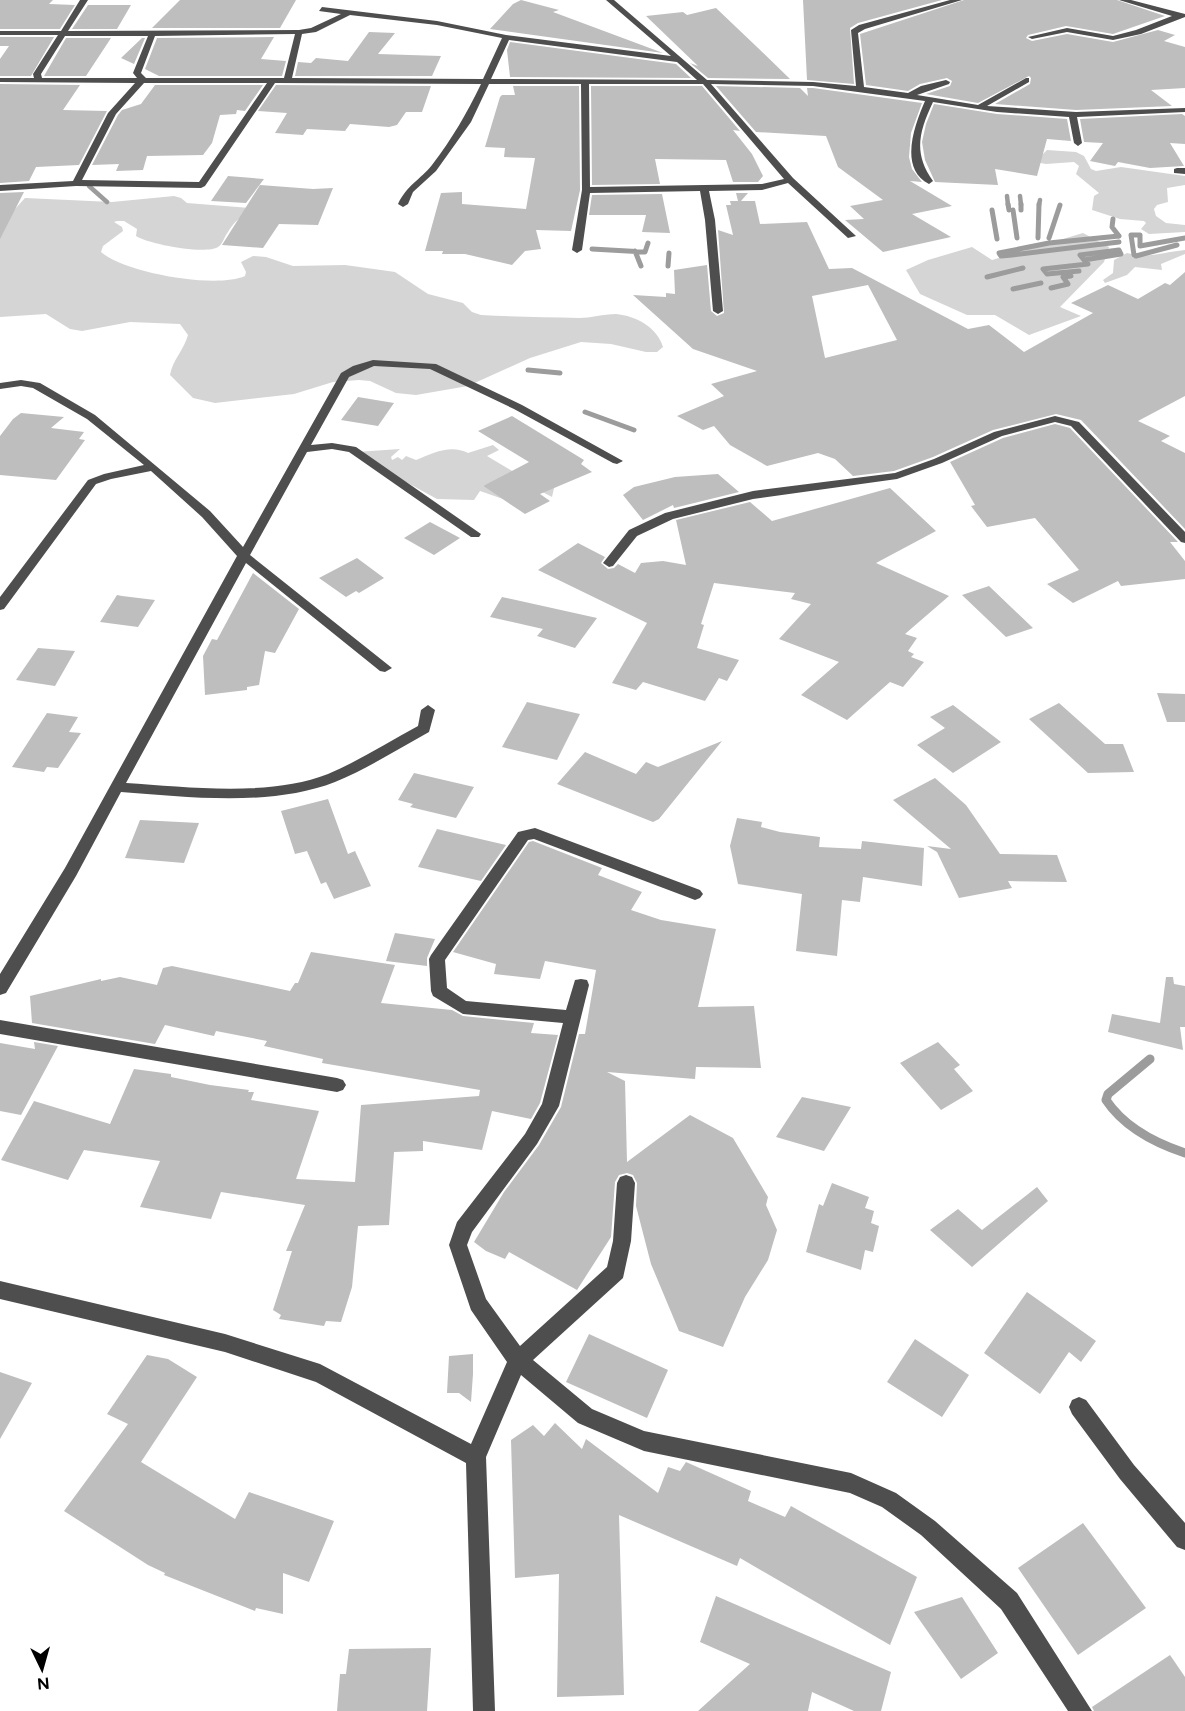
<svg xmlns="http://www.w3.org/2000/svg" width="1185" height="1711" font-family="Figtree,sans-serif">
<rect width="100%" height="100%" fill="#fff"/>
<path fill="#d5d5d5" d="M1047 150 1076 152 1084 156 1091 169 1096 171 1121 167 1185 176V185L1167 188 1168 202 1157 205 1154 209 1156 216 1166 223 1185 225V232L1149 234 1141 229 1146 223 1144 221 1120 219 1092 210 1094 196 1099 193 1076 174 1079 166 1074 162 1046 164 1013 158 1042 155Z
M174 196 181 198 187 203 250 208C243 216 233 222 228 232 224 237 223 244 218 247 205 255 148 244 136 236L137 229 124 221H117L114 222 122 227 123 231 103 246 101 252C125 273 216 289 245 276L246 272 241 262 253 256 266 257 293 266 345 265 388 271 395 272 428 294 463 303 472 312 481 315C513 317 546 317 579 318 591 318 603 314 616 314 636 316 657 327 663 347L657 352H646L611 344 581 342 530 358 468 386 416 395 396 393 370 381 359 380 333 382 294 394 215 403 193 398 170 375C173 359 184 350 188 335L180 324 130 322 82 331 70 329 46 314 0 317V213L15 209 25 198 112 202Z
M1083 233 1109 247 1104 262 1060 307 1081 316 1029 335 995 315H967L920 294 906 270 928 260 972 247 992 260Z
M1185 250V254L1161 264 1162 270 1135 267 1127 275 1105 283 1103 280 1113 273 1114 260 1127 253C1149 259 1163 252 1185 250Z
M493 445 499 450 487 456 514 472 557 475 552 497 512 476C503 482 493 481 483 486L503 499 480 491 474 500 437 499 406 482H400V478L389 475 356 452 400 449 391 457 392 460 398 457 402 460 406 456 416 460C433 453 451 444 468 453Z"/>
<g fill="none" stroke-linecap="round" stroke-linejoin="round">
<path stroke="#9c9c9c" stroke-width="4.5" d="M90 184 89 186 107 202
M1007 196 1008 205
M1020 196 1021 205
M1039 205 1040 200"/>
<path stroke="#9c9c9c" stroke-width="5" d="M1008 204 1009 210
M1021 204V210
M992 210 997 239
M1013 210 1017 238
M1113 219 1112 227 1119 236
M1038 238 1039 204
M1049 238 1060 205
M1049 243 999 253 1001 256 1012 255 1119 242
M1049 243 1119 236
M592 249 645 252 648 243
M1119 250 1121 254 1084 260 1080 255Z
M635 251 641 266
M1134 255 1131 235H1140V246L1185 238
M1136 256 1177 245
M668 266 669 253
M1079 271 1047 274 1043 269 1088 264
M987 277 1023 268
M1051 288 1068 284 1063 277 1071 276
M1013 289 1041 283
M528 370 560 373
M585 412 634 430"/>
<path stroke="#9c9c9c" stroke-width="9" d="M1150 1059 1108 1094 1106 1100C1124 1127 1155 1143 1185 1153"/>
</g>
<path fill="#bebebe" fill-rule="evenodd" d="M0 0H53L49 4 75 5 60 29H0Z
M180 0H296L280 28H152Z
M521 0 559 10 553 12 663 53 490 29 513 4Z
M803 0H942L858 23 850 28 854 84 807 80Z
M964 0H1117L1165 16 1113 34 1066 26 1028 35 1026 38 1032 41 1067 34 1113 42 1158 30 1175 35 1164 41 1185 47V88L1151 90 1172 106 1076 110 995 104 1030 84 1031 78 1029 76 978 103 926 94 950 86 952 81 947 78 920 84 908 91 866 85 860 34Z
M88 5H131L117 29H72Z
M716 8 757 47 790 79 708 78 690 63 698 66 646 16 683 12 687 15Z
M369 32 395 33 378 54 441 56 432 76H295L298 62 311 63 316 58 348 61Z
M0 37H54L31 76H0V59L9 46H0Z
M274 37 261 59 286 61 282 76H159L145 69 157 38Z
M66 38H111L86 76H44Z
M142 38H145L134 64 121 58Z
M510 42 676 64 691 78 510 77 507 50Z
M0 84 80 85 63 110 107 111 79 165 36 167 29 181 0 183Z
M155 85H263L245 111 237 110 236 114 220 115 212 143 203 155 147 156 143 170 116 171 119 164 92 165 118 115 122 110 141 104Z
M276 85 428 86H431L422 112H406L397 125 389 127 350 124 345 131 307 129 303 135 275 133 287 113 258 111Z
M513 86H579L580 190 571 231 536 230 541 249 525 251 512 265 465 254H442L443 251H425L441 193 462 192V204L526 209 535 158 504 157 505 148 485 147 500 97 502 95H515Z
M591 86H702L740 131 733 130 752 154 763 176 758 182H733L726 160 655 159 660 184 592 185Z
M716 86 800 88 808 96 807 88H813L922 103 911 133 909 157 912 169 922 182 910 181 952 206 912 214 951 237 883 252 845 220 864 219 850 206 883 200 838 167 826 136 756 132Z
M934 104 997 114 1067 119 1071 141 1047 139 1037 176 995 169 998 185 935 182 925 160 922 142 926 124Z
M1182 114 1185 116V144L1170 143 1184 166 1150 168 1118 162 1115 166 1090 161 1103 143 1084 142 1080 119Z
M228 176 264 179 246 203 211 201Z
M260 185 313 189 333 188 318 225 279 224 263 248 222 245Z
M24 192 0 239V193Z
M736 193H748L741 201H755L760 224 807 222 829 269 852 268 968 329 989 325 1024 352 1093 313 1071 303 1108 285 1138 299 1165 283 1170 285 1185 272V396L1138 421 1170 436 1161 441 1185 453V529L1081 420 1056 414 993 430 933 457 894 471 853 476 835 459 818 453 767 466 730 445 714 426 703 430 677 416 724 396 711 384 757 371 693 349 633 295 666 297V293L675 294 674 270 707 265 711 311 717 316 724 313 718 230 733 235 726 205H731L730 201H738ZM868 285 897 340 825 358 812 296Z
M662 194 670 233 642 232 646 215H589L592 195Z
M358 397 394 403 378 426 341 420Z
M21 413 64 417 51 428 84 432 79 439 85 440 56 480 0 475V436L13 419Z
M512 416 584 460 581 464 592 472 540 494 550 501 525 514 483 486 529 462 478 431Z
M1055 424 1070 428 1178 542H1170L1185 561V579L1121 586 1118 581 1073 603 1047 584 1079 570 1035 518 987 527 971 506 975 505 950 462 1003 438Z
M718 474 739 492 674 508 673 505 643 520 623 495 634 487 675 477Z
M890 488 936 531 876 563 949 596 905 634 917 638 908 651 914 654 911 657 924 662 903 687 890 682 847 720 801 695 839 662 779 639 811 604 791 599 795 593 714 583 701 624 704 625 697 648 739 660 727 681 719 678 705 701 643 682 636 690 612 683 647 623 538 570 578 543 605 557 601 563 608 569 614 568 618 564 635 573 641 563 663 561 686 565 676 520 750 502 772 521Z
M430 522 460 538 434 555 404 538Z
M357 558 384 578 359 593 356 591 346 597 319 578Z
M253 573 299 609 275 653 265 651 259 685 247 687V690L205 695 203 656 212 639 217 640Z
M989 586 1033 628 1006 637 962 595Z
M117 595 122 596 155 600 138 627 100 622Z
M502 597 597 618 575 648 537 636 543 629 490 617Z
M38 648 75 651 55 686 16 680Z
M1157 693 1185 694V722H1167Z
M527 702 580 714 557 760 502 747Z
M1059 703 1105 744H1123L1134 772 1088 773 1029 719Z
M953 705 1001 742 953 773 917 745 945 728 930 717Z
M47 713 78 717 69 732 81 733 58 768 47 767 44 772 12 767Z
M722 741 659 819 653 822 557 784 585 752 636 774 646 762 658 767Z
M414 773 474 787 456 818 410 807 413 804 398 800Z
M935 778 966 805 1000 854 1057 855 1067 882 1008 881 1012 888 959 898 937 852 927 846 951 849 893 800Z
M328 799 348 854 355 851 371 886 334 899 326 882 321 884 307 851 295 854 281 811Z
M737 818 762 822 761 827 780 832 820 837 819 847 861 849 862 841 924 848 922 886 863 877 860 902 842 900 837 956 796 951 802 894 738 884 730 846Z
M140 820 199 823 184 863 125 858Z
M437 829 506 845 481 881 418 867Z
M533 841 602 868 598 875 642 892 631 910 661 920 716 929 698 1007 754 1006 761 1068 696 1067 695 1079 607 1072 625 1081 627 1162 690 1115 733 1138 768 1197 766 1205 777 1230 768 1260 745 1297 723 1347 679 1331 651 1264 636 1206 637 1183 633 1175 627 1173 619 1175 615 1182 611 1237 577 1290 509 1252 505 1259 486 1251 474 1242 504 1192 539 1145 561 1107 579 1034H585L596 970 545 961 540 979 494 974 496 964 453 952 529 842Z
M395 933 435 939 427 958V966L386 961Z
M311 952 395 965 381 1003 452 1010 463 1016 534 1023 531 1033 558 1035 540 1103 531 1119 492 1111 482 1150 423 1141V1151L394 1152 389 1225 358 1226 352 1287 341 1322 326 1321 324 1326 279 1319 281 1315 273 1310 292 1251H286L305 1205 221 1192 211 1219 140 1207 160 1161 84 1150 68 1180 1 1160 34 1101 110 1124 134 1069 171 1074V1077L210 1085 249 1090 248 1092H254L251 1100 319 1111 296 1179 355 1182 361 1105 479 1096 480 1090 322 1063 323 1059 264 1046 267 1041 216 1031 214 1036 165 1025 155 1044 32 1023 30 996 101 979V981L120 977 157 985 163 968 172 966 290 991 295 983H298Z
M1166 977H1173L1174 984 1185 986V1027H1180L1183 1050 1108 1032 1112 1014 1160 1023Z
M34 1042 58 1046 21 1115 0 1111V1043L35 1049Z
M938 1042 960 1065 954 1069 973 1091 941 1110 900 1063Z
M802 1097 851 1107 824 1151 776 1137Z
M832 1183 869 1197 865 1208 874 1211 871 1223 879 1226 873 1252 865 1250 861 1270 806 1252 819 1204 823 1206Z
M1037 1187 1048 1201 972 1267 930 1230 958 1209 982 1230Z
M1027 1292 1096 1341 1081 1362 1069 1352 1040 1394 984 1353Z
M589 1334 668 1370 647 1418 566 1382Z
M915 1339 969 1375 942 1417 887 1382Z
M473 1354V1374L471 1402 459 1393H447L449 1356Z
M147 1355 168 1359 197 1377 141 1462 235 1519 249 1492 334 1521 309 1582 283 1573V1614L256 1608 255 1611 164 1575 165 1573 148 1565 64 1511 128 1424 107 1414Z
M0 1372 32 1383 0 1439Z
M555 1423 582 1449 586 1439 658 1493 668 1467 680 1471 686 1462 751 1491 748 1501 785 1517 791 1506 917 1577 890 1645 740 1558 737 1566 619 1515 624 1695 557 1697 559 1574 515 1578 511 1440 533 1425 544 1436Z
M1083 1523 1146 1608 1078 1655 1018 1568Z
M716 1596 891 1672 881 1711H854L812 1692 808 1711H698L750 1664 700 1642Z
M962 1597 998 1653 961 1679 914 1612Z
M431 1648 427 1711H337L340 1674H346L349 1649Z
M1170 1655 1185 1677V1711H1094L1092 1707Z"/>
<g fill="none" stroke-linecap="round" stroke-linejoin="round">
<path fill="#4e4e4e" fill-rule="evenodd" d="M80 0H88L68 31 299 30 311 28 341 14 319 11 322 7 437 21 506 35 671 56 606 0H614L707 80 813 82 856 86 851 30 859 25 950 0H962L865 29 858 33 864 87 908 93 921 86 946 80 950 82 949 84 917 95 978 105 1026 78H1029V82L987 106 1076 112 1185 108V112L1077 117 1082 143 1078 146 1074 143 1069 117 997 112 933 102C919 132 913 153 933 181L929 184C898 168 915 124 925 101L813 86 711 84 793 178 856 236 848 238 788 183 762 190 709 191 715 220 723 311 718 314 713 311 705 220 700 191 590 193 582 250 577 253 572 250 582 190 581 84H489L471 122 436 171 413 192 408 204 403 207 398 204C407 185 420 180 432 165 452 139 467 113 481 84L275 83 205 186 201 188 76 186 0 191V185L73 181 108 113 135 83 0 82V78H34L33 74 58 35H0V31H61ZM350 15 437 25 502 38 483 79 292 78 302 34 316 32ZM295 34 284 78H146L141 73 155 36ZM65 36H148L133 73 137 78H42L41 74ZM509 40 677 62 697 80 491 79ZM144 83H267L199 182 82 180 116 114ZM589 84H703L784 179 762 184 590 187Z
M1119 0H1131L1185 14V17L1141 34 1113 40 1067 32 1032 39 1028 37 1067 28 1113 36 1136 30 1172 16Z
M1177 168H1185V174L1174 173V169Z
M373 360 436 364 522 405 623 461 617 464 613 463 514 409 430 369 374 366 349 377 311 445 332 443 356 447 481 534 479 537H471L349 452 332 449 307 452 250 555 392 668 385 672 380 671 246 563 126 783C188 787 269 797 328 774 359 761 388 742 418 726L421 710 428 705 435 710 429 732C398 749 367 769 335 782 271 807 188 797 121 792L76 876 6 993 0 995V974L65 868 237 556 202 517 151 471 111 479 96 484 4 609 0 610V597L88 480 104 474 144 465 87 419 33 388 21 386 0 389V383L21 380 40 383 95 415 210 511 243 547 341 373 353 366Z
M1055 416 1079 422 1185 532V543L1181 542 1071 426 1055 422 1002 436 942 463 897 479 753 499 673 519 637 536 613 566 609 567 603 563 629 530 665 513 753 491 895 473 934 459 994 432Z
M535 828 700 890 703 894 700 898 695 900 534 839 528 840 445 960 447 988 466 1001 566 1010 575 980 581 979 587 980 589 985 559 1106 537 1144 472 1232 467 1245 486 1299 520 1346 607 1267 613 1241 617 1183 620 1177 626 1175 632 1177 635 1183 631 1241 623 1278 533 1360 592 1409 644 1431 851 1473 896 1493 935 1521 1017 1593 1092 1711H1068L1001 1609 921 1535 882 1507 850 1493 644 1451 578 1423 521 1375 486 1457 495 1711H473L466 1463 316 1382 225 1352 0 1299V1281L225 1334 320 1364 471 1444 507 1362 471 1310 449 1245 457 1222 525 1134 542 1104 563 1023 463 1014 433 996 431 991 429 959 431 955 518 832Z
M0 1020 337 1078 343 1080 346 1085 343 1090 337 1092 0 1034Z
M1079 1397 1086 1400 1134 1465 1185 1523V1550L1177 1547 1120 1479 1072 1414 1069 1407 1072 1400Z"/>
</g>
<g transform="translate(42 1669) rotate(175)" stroke="#ffffff" stroke-width="4.5" paint-order="stroke">
<path d="M0-4.5L10 22L0 15L-10 22Z" fill="#000000"/>
<text y="-9" font-size="16" font-weight="bold" text-anchor="middle" fill="#000000">N</text>
</g>
</svg>
